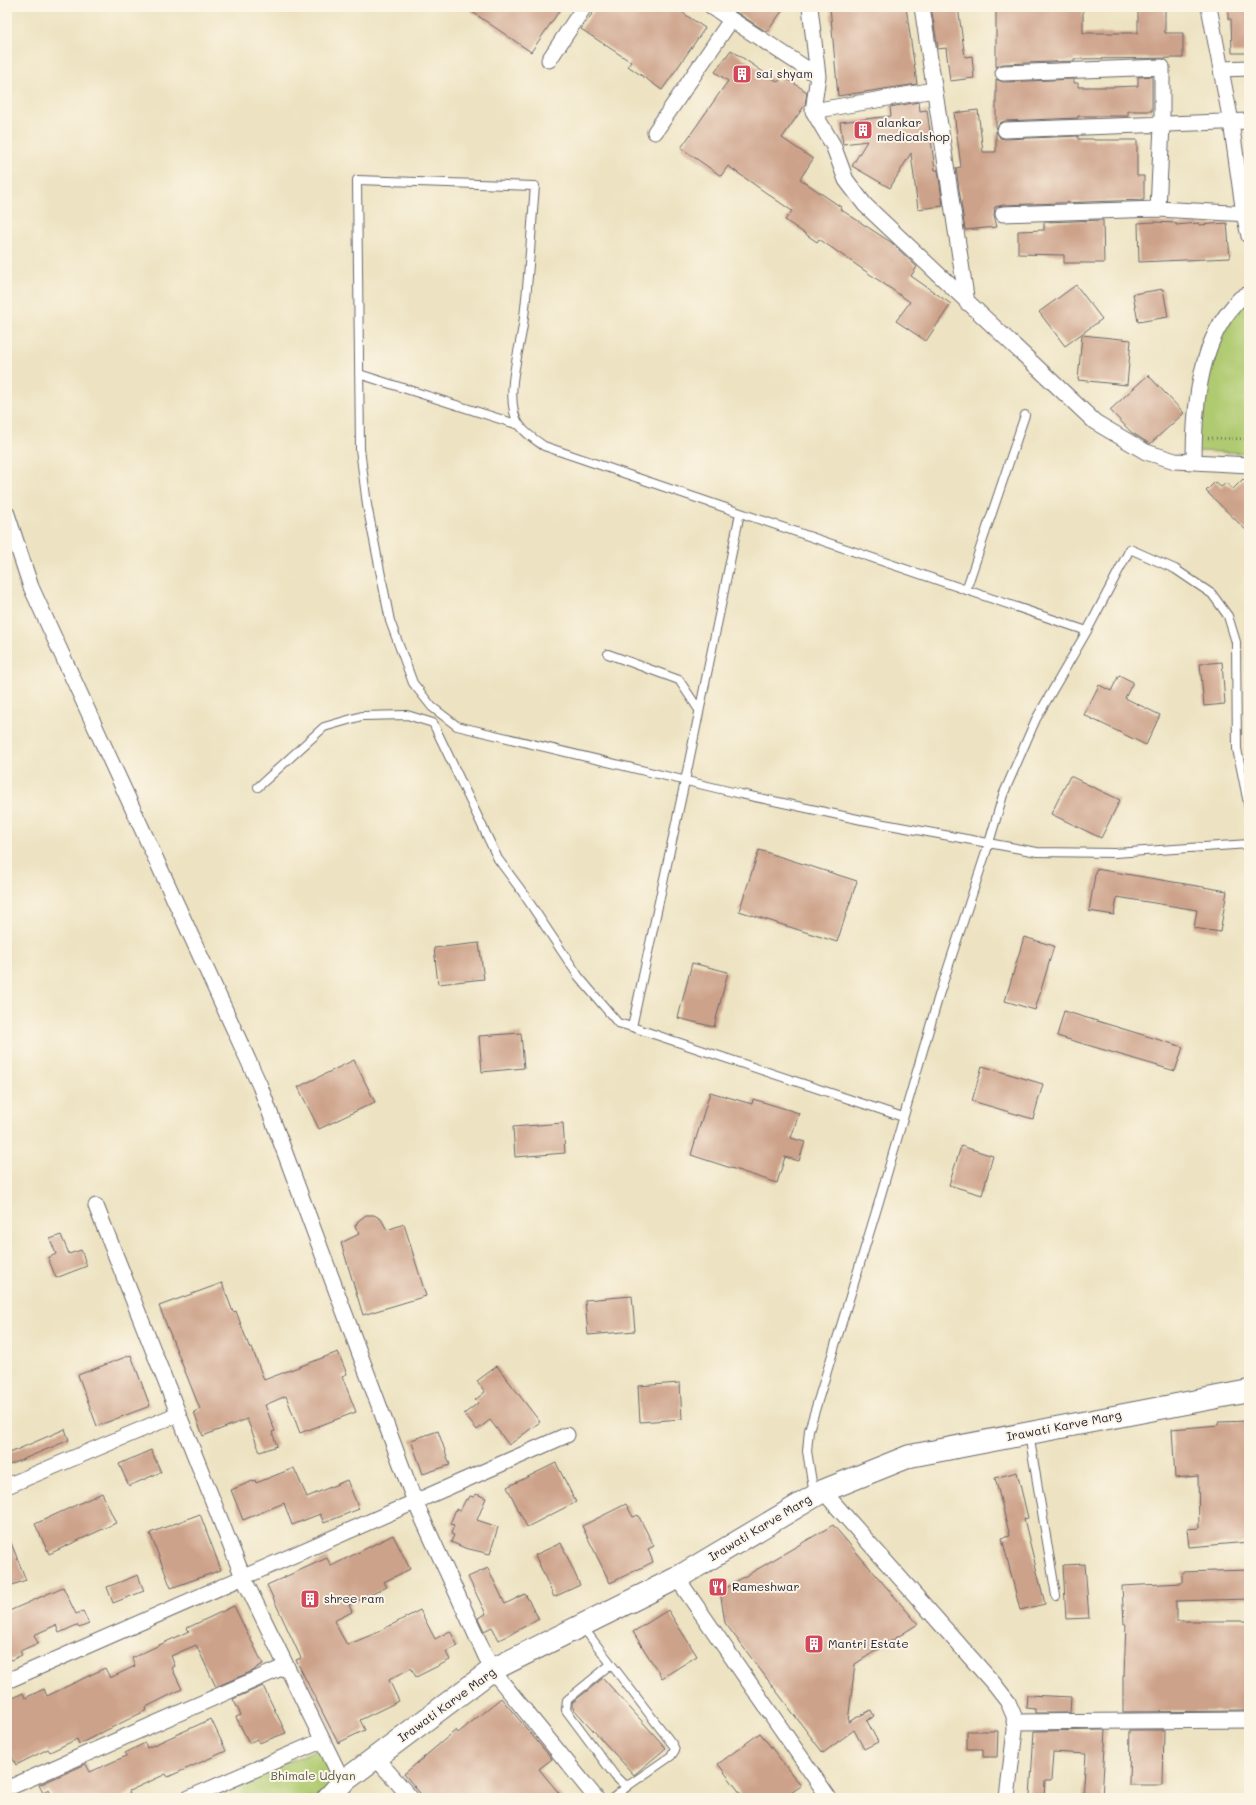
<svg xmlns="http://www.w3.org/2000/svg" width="1256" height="1805" font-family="Mali,sans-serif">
<rect width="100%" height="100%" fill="#fcf5e5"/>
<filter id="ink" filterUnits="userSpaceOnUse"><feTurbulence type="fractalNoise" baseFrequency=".025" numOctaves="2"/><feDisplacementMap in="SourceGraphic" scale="8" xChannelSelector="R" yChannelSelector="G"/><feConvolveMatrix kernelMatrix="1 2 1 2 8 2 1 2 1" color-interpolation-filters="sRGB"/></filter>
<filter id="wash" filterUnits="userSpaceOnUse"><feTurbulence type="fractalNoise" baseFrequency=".012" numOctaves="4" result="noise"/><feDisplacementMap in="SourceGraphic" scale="16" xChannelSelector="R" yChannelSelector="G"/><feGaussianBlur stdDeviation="0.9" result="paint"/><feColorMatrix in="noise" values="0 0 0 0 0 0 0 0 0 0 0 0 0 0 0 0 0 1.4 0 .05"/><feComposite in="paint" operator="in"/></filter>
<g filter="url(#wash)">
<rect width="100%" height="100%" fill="#ede3c2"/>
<path fill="#afca70" stroke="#687656" d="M1249 289V453L1194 451 1211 343Z
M324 1746 341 1778 324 1798H207Z"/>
<g id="blocks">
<path fill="#cda28a" d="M465 7H562L531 52Z
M597 7H674L705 28 662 90 628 66 631 62 581 29Z
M728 7H785L767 32Z
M830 7H906L917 84 838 96Z
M931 7H958L965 57 972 56 974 78 950 81 946 48 938 49Z
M996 7H1083V33H1138V7H1165V33H1183V58L1074 59V61L1003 64 996 67Z
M1228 7H1249V53H1232L1231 19H1228Z
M731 50 778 82 783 76 807 92 805 105 782 138 813 159 800 179 841 207 840 209 892 243 917 267 911 276 951 304 926 341 896 321 910 302 819 239 817 242 785 220 792 211 728 166 721 176 681 148 728 81 715 72Z
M1152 76V111H1128V116H1078V118L1005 121 1000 123 996 129V79L1003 82 1074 79V83H1078V87H1113L1138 86V77Z
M919 102 920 111 927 110 935 170H938L943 206 918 209 911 153 890 188 852 166 867 141 843 144 840 122 891 116 890 107Z
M978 110 983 152H996V131L1000 138 1005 139 1078 136V139H1093L1094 140H1137V176H1144V200L1003 205 995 207 994 215 997 227 965 230 956 168 961 167 954 113Z
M1103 220 1104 263H1064V255L1018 254V231L1044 230V222Z
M1154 222 1176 223V225L1199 223V225L1227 223 1230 258 1139 262 1138 223Z
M1076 285 1102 319 1065 346 1039 312Z
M1163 289 1168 317 1138 322 1133 294Z
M1082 335 1131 340 1127 385 1078 380Z
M1148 375 1184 413 1150 444 1131 432 1110 410Z
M1243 479 1249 485V533L1206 491 1215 482 1221 487 1226 483 1233 489Z
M1222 662 1225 704 1204 706 1200 664Z
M1119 675 1133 682 1125 698 1160 715 1146 745 1084 715 1099 685 1111 691Z
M1070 776 1120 800 1101 838 1051 814Z
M759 850 857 881 837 942 739 911Z
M1096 869 1227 891 1220 932 1194 928 1197 910 1117 897 1114 915 1089 911Z
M1024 937 1054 946 1035 1010 1005 1001Z
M479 943 484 979 438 984 434 948Z
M692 963 728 972 714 1027 678 1018Z
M1064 1011 1183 1047 1175 1071 1057 1036Z
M521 1033 524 1068 482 1072 479 1036Z
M354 1060 375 1102 319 1129 298 1087Z
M982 1066 1043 1084 1033 1119 972 1101Z
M710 1092 752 1104 753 1099 799 1113 791 1138 805 1142 799 1161 785 1157 777 1183 691 1155Z
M563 1123 565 1153 515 1157 513 1127Z
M961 1146 993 1156 982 1195 949 1185Z
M366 1215H374L381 1219 387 1230 404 1224 426 1296 363 1315 341 1243 359 1234 355 1227 358 1221Z
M61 1235 69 1254 81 1250 87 1266 56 1278 48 1258 56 1254 50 1239Z
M222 1283 233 1312 236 1311 250 1349 252 1348 264 1380 338 1352 347 1374 342 1376 356 1412 300 1433 286 1396 265 1405 275 1431 272 1432 277 1446 260 1452 247 1419 203 1436 194 1412 200 1409 159 1306Z
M632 1296 635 1331 588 1335 585 1300Z
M131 1355 150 1406 97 1426 78 1375Z
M497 1366 540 1422 509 1445 490 1420 477 1430 464 1414 478 1403 475 1400 485 1392 477 1381Z
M680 1383 682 1419 640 1422 638 1386Z
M1249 1421V1542L1189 1547 1187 1529 1199 1528 1198 1476 1175 1478 1172 1429 1218 1425V1422Z
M65 1429 69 1440 7 1466V1454Z
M438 1431 450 1465 423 1474 411 1440Z
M151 1450 161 1472 129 1486 119 1464Z
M556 1463 576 1502 527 1527 507 1487Z
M294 1468 307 1497 347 1480 359 1509 324 1523 320 1514 292 1525 284 1503 243 1520 231 1490 255 1480 256 1483Z
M1017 1472 1028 1518 1024 1519 1045 1604 1020 1610 1002 1538 1010 1536 995 1478Z
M102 1493 116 1523 49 1554 35 1524Z
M476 1494 486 1498 477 1520 498 1527 490 1554 465 1548 451 1542 454 1535 451 1534 454 1525 450 1524 456 1509 460 1511 466 1499 468 1500 470 1496 474 1497Z
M626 1504 633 1517 638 1515 654 1546 648 1549 653 1562 610 1583 582 1526Z
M200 1514 221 1570 171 1588 150 1533Z
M833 1525 918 1624 855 1664 848 1722 871 1710 874 1716 867 1721 878 1742 864 1749 854 1730 823 1753 725 1623 720 1591Z
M7 1533 26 1580 7 1587Z
M393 1535 410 1569 384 1582 387 1587 349 1605 352 1612 334 1621 347 1645 376 1633 420 1610 435 1639 450 1631 458 1646 446 1652 450 1660 416 1677 411 1668 389 1680 399 1701 360 1720 365 1730 338 1743 296 1660 301 1658 267 1585 327 1558 331 1566Z
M561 1543 580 1585 554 1597 535 1555Z
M1085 1564 1089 1618 1066 1619 1063 1565Z
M488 1568 505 1604 525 1594 539 1619 499 1640 492 1627 484 1631 478 1618 486 1614 468 1577Z
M1249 1570V1599L1176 1601V1621H1249V1711L1123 1712V1676H1124L1126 1624H1124L1122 1586 1182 1583V1572Z
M138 1575 144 1591 113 1603 107 1587Z
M63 1587 76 1614 83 1611 89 1624 79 1628 77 1625 59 1633 56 1625 34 1635 38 1643 20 1651 22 1655 11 1660 9 1656 7 1657V1612Z
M234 1606 263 1664 255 1669V1670L216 1687 196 1645 171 1656 175 1666 172 1668 182 1689 146 1707 147 1710 79 1744 77 1739 50 1752 48 1749 16 1765 9 1751 11 1750 7 1742V1701L23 1693 25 1698 44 1689 47 1696 105 1668 110 1678 135 1666 132 1658 189 1631 187 1628Z
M668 1610 697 1656 662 1678 633 1632Z
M603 1678 666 1748 634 1775 572 1707V1703Z
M263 1686 286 1733 259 1743 257 1739 249 1743 236 1717 241 1715 233 1699Z
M1027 1695 1071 1697 1070 1713H1035V1709L1026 1708Z
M501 1698 552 1759 539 1769 563 1798H424L404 1774 456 1730 458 1733Z
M211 1719 226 1751 168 1777 166 1774 129 1791 130 1793 120 1798H53L49 1790 43 1793 39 1785 86 1764 90 1772 126 1756 125 1753 145 1743 147 1748Z
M1106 1730 1102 1798H1083L1086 1754 1053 1752 1051 1781H1045L1044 1798 1030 1797 1034 1731Z
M1130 1730H1164L1163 1785H1129Z
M967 1731H998L997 1757H983V1749H967Z
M760 1733 801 1786 784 1798H744L718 1764Z"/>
</g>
</g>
<g filter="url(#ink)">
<use href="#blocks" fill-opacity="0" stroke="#69666a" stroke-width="1"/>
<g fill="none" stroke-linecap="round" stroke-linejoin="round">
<defs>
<path id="service" d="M359 374 519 425
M740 513 685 781 632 1027 903 1117
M966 590 1025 415
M1087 631 544 446C531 437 517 428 514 412 508 385 519 353 523 325 529 279 531 232 535 186L357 180 360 449 367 505 390 621 413 683 432 707 457 726 741 794 862 820 1037 852 1115 853 1249 844
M608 654 679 680 699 710
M258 787 324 727 362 716 407 715 433 723 498 859 521 890 579 977 618 1023 632 1027
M1029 1434 1056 1596
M814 1495 807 1451 809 1430 878 1205 940 992 989 843 1003 795 1036 719 1087 631 1130 549 1175 569 1212 594 1228 616 1236 642 1237 749 1249 808
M582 1626 673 1745 675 1750 671 1756 629 1785 623 1784 615 1776 566 1710 567 1700 611 1664
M613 1798 629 1785"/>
<path id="minor" d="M712 7 818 76
M810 7 818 76 813 111 833 145 846 180 865 205 1095 422 1146 452 1175 461 1249 465
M922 7 967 303
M1209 7 1231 122 1244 214 1249 236
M549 60 584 7
M1221 69 1249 68
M1003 73 1162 67V125L1158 209
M813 111 934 90
M1005 130 1249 121
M655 132 731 20
M1003 214 1158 209 1249 214
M1194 462C1194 413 1198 348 1231 309 1237 302 1240 296 1249 294
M7 514 31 587 260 1086 415 1502 492 1670 596 1798
M96 1206 243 1577 343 1782
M7 1486 178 1414
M823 1491 994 1684 1008 1702 1014 1716 1015 1730 1007 1798
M677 1578 829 1798
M7 1681 567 1435
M1014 1722 1249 1720
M375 1757 411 1798
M13 1786 286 1666
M189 1798 321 1741"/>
<path id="secondary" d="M328 1798 343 1782 492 1670 677 1578 823 1491 910 1456 1249 1391"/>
</defs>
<use href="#service" stroke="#69666a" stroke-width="10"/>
<use href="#minor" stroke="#69666a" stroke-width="17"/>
<use href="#secondary" stroke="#69666a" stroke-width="24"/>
<path stroke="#69666a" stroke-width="2.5" stroke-dasharray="1 3" stroke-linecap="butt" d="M1208 438 1249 439"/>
<use href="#service" stroke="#fff" stroke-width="8"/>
<use href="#minor" stroke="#fff" stroke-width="15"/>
<use href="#secondary" stroke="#fff" stroke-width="22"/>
</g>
</g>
<defs>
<symbol id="building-square" viewBox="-11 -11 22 22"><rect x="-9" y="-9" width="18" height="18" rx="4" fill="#d1495b" stroke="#fcf5e5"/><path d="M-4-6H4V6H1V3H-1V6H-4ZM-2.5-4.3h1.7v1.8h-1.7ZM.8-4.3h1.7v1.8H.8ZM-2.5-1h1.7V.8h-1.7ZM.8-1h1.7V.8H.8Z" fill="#fff"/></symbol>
<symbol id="restaurant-square" viewBox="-11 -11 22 22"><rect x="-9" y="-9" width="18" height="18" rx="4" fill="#d1495b" stroke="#fcf5e5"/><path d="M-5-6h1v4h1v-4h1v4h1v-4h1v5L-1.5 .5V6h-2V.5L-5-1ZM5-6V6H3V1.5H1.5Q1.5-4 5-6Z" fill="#fff"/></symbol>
</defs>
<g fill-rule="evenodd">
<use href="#building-square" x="731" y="63" width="22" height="22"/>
<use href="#building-square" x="852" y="119" width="22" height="22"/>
<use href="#restaurant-square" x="707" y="1576" width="22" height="22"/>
<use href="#building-square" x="299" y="1588" width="22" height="22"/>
<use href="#building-square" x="803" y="1633" width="22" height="22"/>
</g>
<g text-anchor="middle" stroke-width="4" stroke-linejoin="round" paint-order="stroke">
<g font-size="12" fill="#22223b" stroke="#fcf5e5" text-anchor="start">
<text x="756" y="78">sai shyam</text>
<text x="877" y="127">alankar<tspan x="877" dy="14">medicalshop</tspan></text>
<text x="732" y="1591">Rameshwar</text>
<text x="324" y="1603">shree ram</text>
<text x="828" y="1648">Mantri Estate</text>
</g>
<g font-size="12" fill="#22223b" stroke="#fcf5e5">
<text transform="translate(1064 1426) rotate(-11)" y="4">Irawati Karve Marg</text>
<text transform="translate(760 1528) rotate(-31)" y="4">Irawati Karve Marg</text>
<text transform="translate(447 1705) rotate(-36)" y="4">Irawati Karve Marg</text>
</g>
<g font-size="12" fill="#4c544b" stroke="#fcf5e5">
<text x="313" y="1780">Bhimale Udyan</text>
</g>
</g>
<rect width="1256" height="1805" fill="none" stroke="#fcf5e5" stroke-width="24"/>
</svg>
